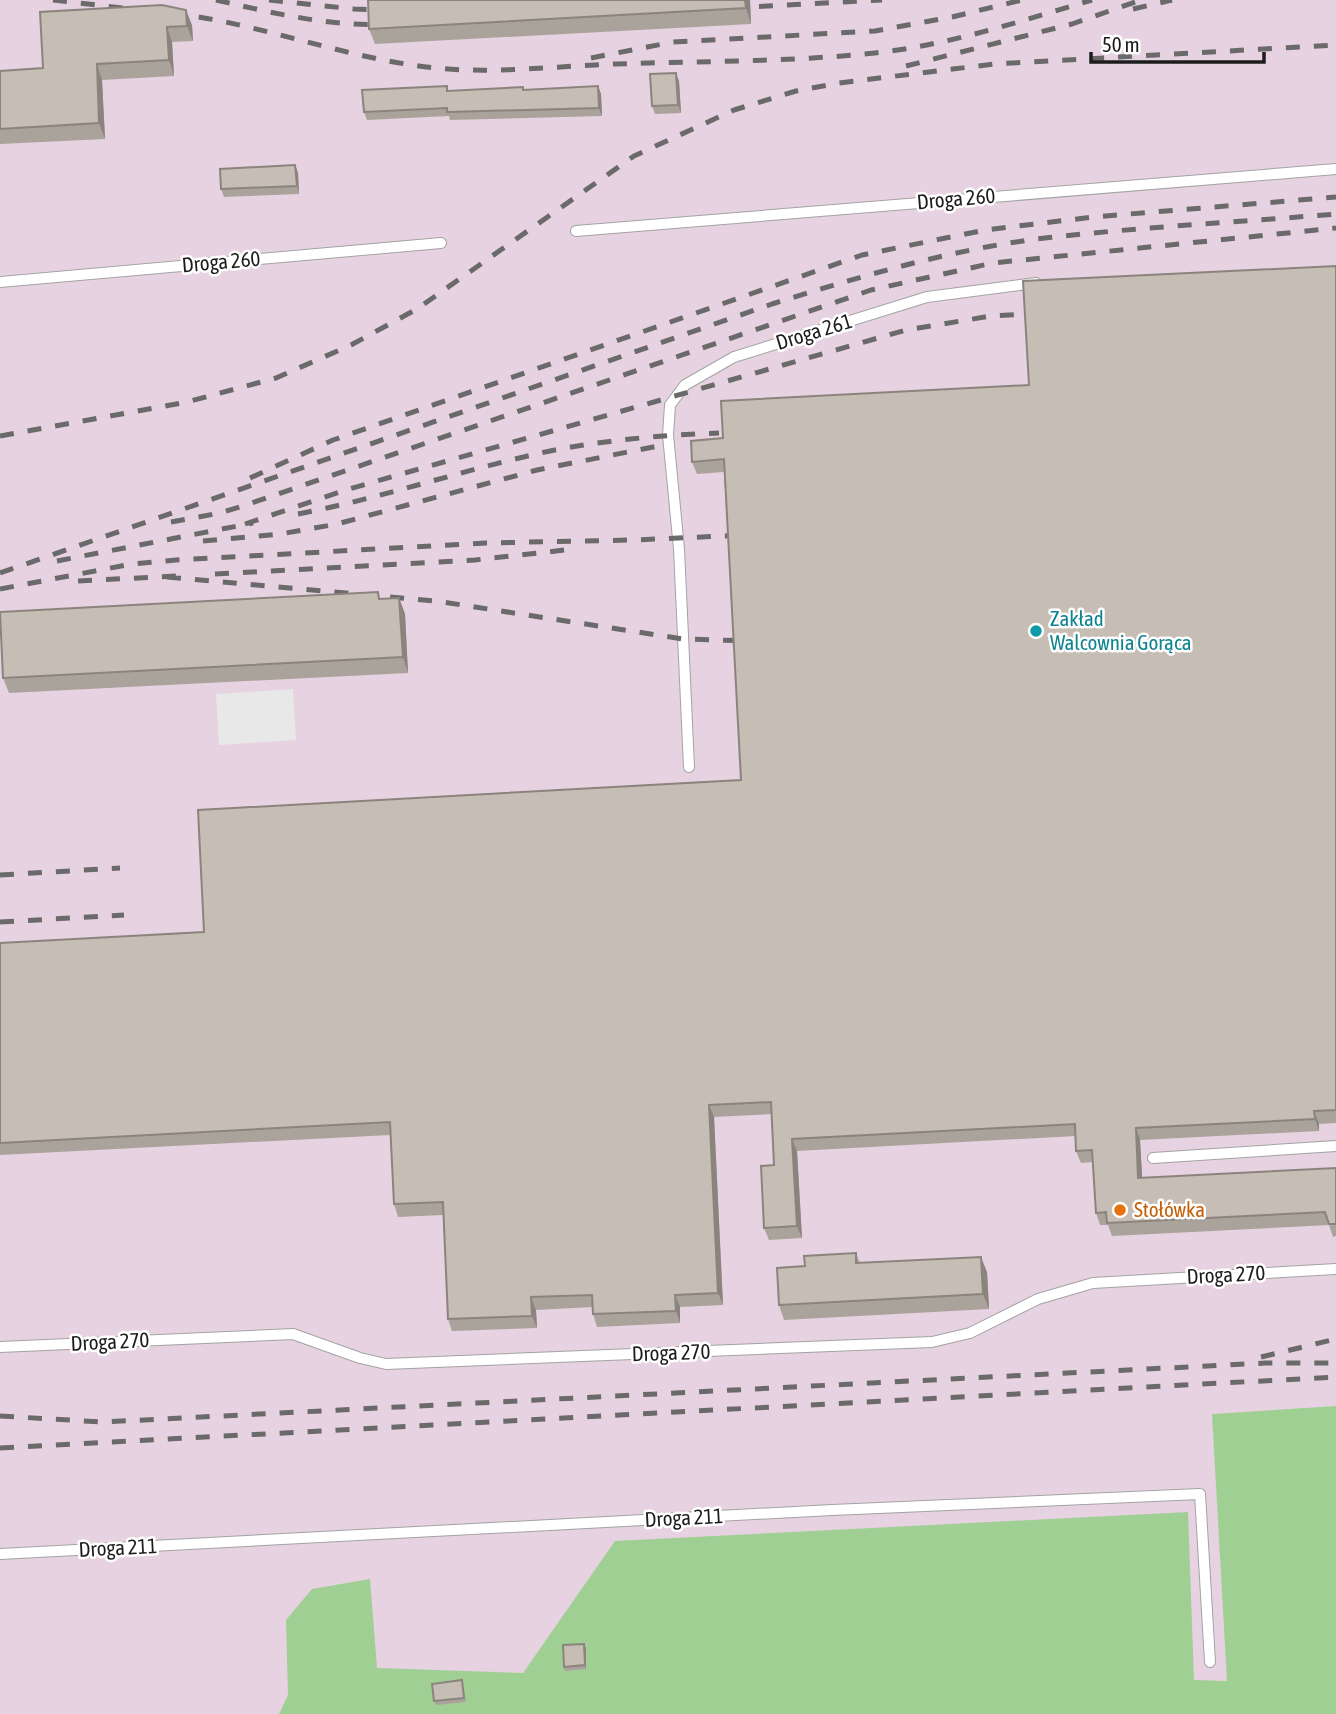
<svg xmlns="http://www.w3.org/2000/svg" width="1336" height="1714" font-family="'Asap Condensed',sans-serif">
<rect width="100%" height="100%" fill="#eeebe1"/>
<path fill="#e7d2e1" d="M0 0H1336V1714H0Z"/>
<path fill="#a0cf94" d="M1336 1406V1714H279L288 1695 286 1620 312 1589 370 1579 377 1668 523 1673 615 1541 1188 1512 1194 1680 1227 1681 1212 1414Z"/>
<path fill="#e8e8e8" d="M293 689 296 740 219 745 216 694Z"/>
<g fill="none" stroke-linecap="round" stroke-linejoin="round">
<defs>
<path id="service" d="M576 231 1336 169
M0 282 441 243
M689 767 679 549 668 435 670 405 685 385 734 357 927 297 1036 283
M1153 1158 1336 1146
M0 1347 293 1334 360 1358 386 1364 932 1342 970 1333 1038 1299 1093 1283 1336 1269
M0 1554 832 1510 1200 1494 1210 1662"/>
</defs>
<use href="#service" stroke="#a3a3a3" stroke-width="12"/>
<use href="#service" stroke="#fff" stroke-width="10"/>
<path stroke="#6a6a6a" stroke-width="5" stroke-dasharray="14 14" stroke-linecap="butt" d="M53 0 140 10
M216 0C273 13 330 27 389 24
M269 0 354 9 387 10
M731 8 882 0
M1133 9 1172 0
M171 13C260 23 346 59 436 68 495 74 556 66 616 64 702 61 789 62 875 53 949 45 1021 21 1092 0
M591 58 673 42 875 31 952 17 1022 0
M906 66 1072 24 1141 0
M0 436 187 402 276 378 351 345 417 309 634 156 734 110 796 91 839 83 994 64 1336 45
M250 478 333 440 862 255 985 230 1093 217 1336 197
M298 514C383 498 465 469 550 451 606 440 662 435 719 433
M171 522 220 513 243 506 871 290 993 263 1336 228
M245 524 349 489 906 330 991 316 1045 313
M203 541 280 534 337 524 537 470 668 444
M57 561 253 523
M0 573 772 304C862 276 952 249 1045 238 1142 227 1239 222 1336 214
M215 574 475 560 574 549
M167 577 436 601 683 639 754 641
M78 581 176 576
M0 589 132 564 176 560 486 543 633 540 746 535
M0 875 120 868
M0 922 124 915
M1261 1357 1336 1339
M0 1416 103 1422 1266 1363H1336
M0 1448 1336 1377"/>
</g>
<path fill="#aaa39b" d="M750 0 751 24 375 44 369 29Z
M40 12 192 25 193 41 172 42 174 76 102 80 105 139 0 144V71L43 68Z
M679 81 681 113 655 114 652 106Z
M598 86 601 94 602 116 450 120 449 116 367 120 364 112 448 91 523 87 524 90Z
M295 165 298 173 299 194 224 197 221 189Z
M1336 266V1123L1319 1124V1131L1140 1140 1142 1178 1336 1168V1236L1333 1237 1329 1225 1112 1236 1108 1225H1100L1096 1213 1093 1162 1081 1163 1076 1151V1136L797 1151 802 1238 769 1240 764 1228 774 1165 772 1114 714 1117 723 1305 680 1307V1323L597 1327 593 1314V1307L536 1310 537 1328 452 1331 448 1319 443 1215 398 1217 394 1204 390 1135 0 1155V943L204 932 741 780 724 472 697 474 692 462 723 438 1029 385Z
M399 598 405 614 408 673 9 693 3 678 381 599Z
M856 1253 860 1263 987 1272 989 1309 784 1320 779 1305 805 1266Z
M586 1648V1669L565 1671 564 1667Z
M463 1684 466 1702 436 1705 434 1701Z"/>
<path fill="#8b847e" d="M745 0H750L751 24 746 8Z
M186 10 192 25 193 41 187 26Z
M167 27 172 42 174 76 169 60Z
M97 64 102 80 105 139 99 123Z
M676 73 679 81 681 113 678 105Z
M598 86 601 94 602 116 599 108Z
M295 165 298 173 299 194 297 186Z
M399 598 405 614 408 673 403 657Z
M709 1105 714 1117 723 1305 718 1293Z
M1314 1111 1319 1124V1131L1315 1119Z
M1136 1128 1140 1140 1143 1191 1138 1178Z
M792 1139 797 1151 802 1238 797 1226Z
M981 1257 987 1272 989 1309 983 1294Z
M675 1295 680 1307V1323L676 1311Z
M531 1297 536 1310 537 1328 532 1316Z
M584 1644 586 1648V1669L585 1665Z"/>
<path fill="#c6bdb4" stroke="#8b847e" stroke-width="2" d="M368 0H745L746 8 369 29Z
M162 5 186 10 187 26 167 27 169 60 97 64 99 123 0 129V71L43 68 40 12Z
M676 73 678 105 652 106 650 74Z
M447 86V91L523 87V90L598 86 599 108 447 112V108L364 112 362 90Z
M295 165 297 186 221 189 220 169Z
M1336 266V1110L1314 1111 1315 1119 1136 1128 1138 1178 1336 1168V1224H1329L1325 1212 1107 1223 1106 1212 1096 1213 1092 1150 1076 1151 1075 1124 792 1139 797 1226 764 1228 761 1166 774 1165 771 1102 709 1105 718 1293 675 1295 676 1311 593 1314 592 1295 531 1297 532 1316 448 1319 443 1202 394 1204 390 1122 0 1143V943L204 932 198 810 741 780 724 459 692 462 691 441 723 438 721 401 1029 385 1023 281Z
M378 592 379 599 399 598 403 657 3 678 0 612Z
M856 1253V1263L981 1257 983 1294 779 1305 777 1268 805 1266 804 1256Z
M584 1644 585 1665 564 1667 563 1645Z
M462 1680 464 1698 434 1701 432 1684Z"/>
<circle fill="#0f9aa8" stroke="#fff" stroke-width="2.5" cx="1036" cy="631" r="7"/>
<circle fill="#e8710a" stroke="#fff" stroke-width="2.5" cx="1120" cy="1210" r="7"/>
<g text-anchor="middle" stroke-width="5" stroke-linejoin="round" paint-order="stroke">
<g font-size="21" fill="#1c1c1c" stroke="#fff">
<text transform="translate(956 199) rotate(-5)" y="7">Droga 260</text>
<text transform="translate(221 262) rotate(-5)" y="7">Droga 260</text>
<text transform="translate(814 332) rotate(-17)" y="7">Droga 261</text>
<text transform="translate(1226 1275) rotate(-3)" y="7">Droga 270</text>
<text transform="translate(110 1342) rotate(-3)" y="7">Droga 270</text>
<text transform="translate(671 1353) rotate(-2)" y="7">Droga 270</text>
<text transform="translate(684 1518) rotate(-3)" y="7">Droga 211</text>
<text transform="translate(118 1548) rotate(-3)" y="7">Droga 211</text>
</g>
<g font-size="21" fill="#0d838f" stroke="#fff" text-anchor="start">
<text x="1050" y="626">Zakład<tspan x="1050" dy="24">Walcownia Gorąca</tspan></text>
</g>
<g font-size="21" fill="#c56008" stroke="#fff" text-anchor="start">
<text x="1134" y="1217">Stołówka</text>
</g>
</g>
<path d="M1091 52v10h173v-10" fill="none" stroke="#1c1c1c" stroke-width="3.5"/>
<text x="1102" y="52" font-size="21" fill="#1c1c1c" stroke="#ffffff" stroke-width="5" paint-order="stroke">50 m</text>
</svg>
